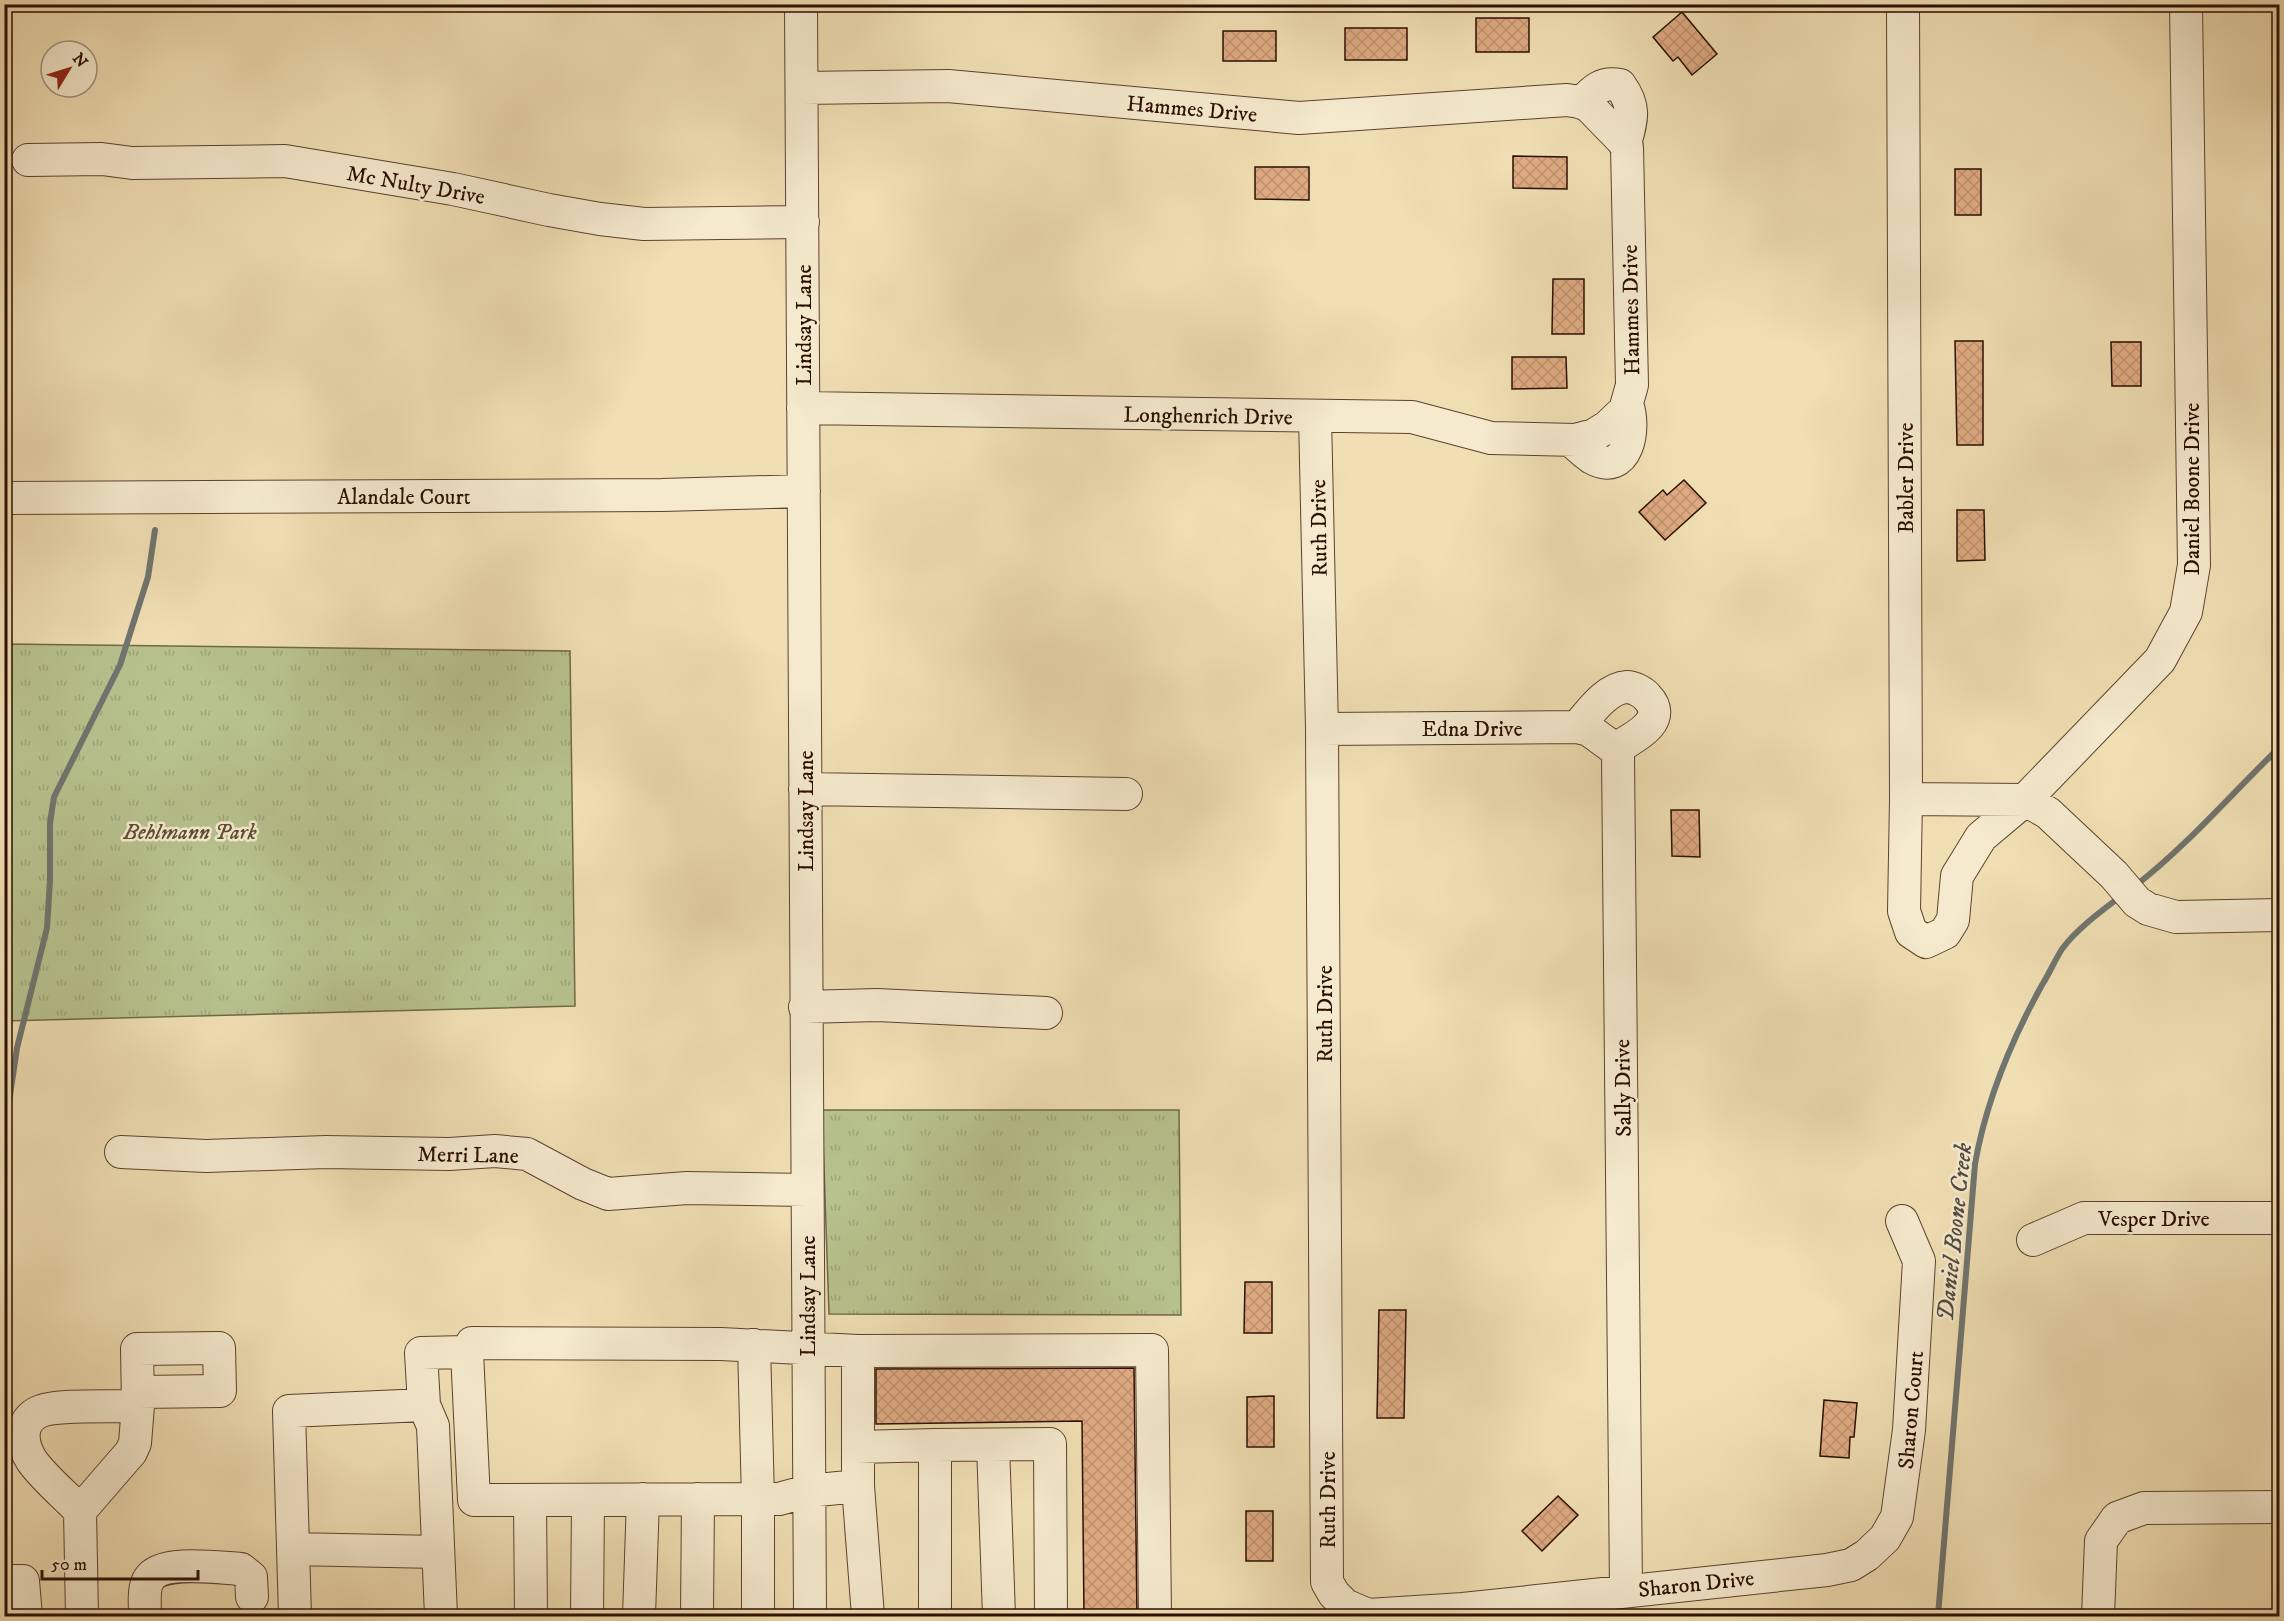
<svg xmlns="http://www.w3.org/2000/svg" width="2284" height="1621" font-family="'IM FELL DW Pica',serif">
<defs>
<pattern id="grass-tufts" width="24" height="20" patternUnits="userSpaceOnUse" patternTransform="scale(1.5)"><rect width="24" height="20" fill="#b7c28e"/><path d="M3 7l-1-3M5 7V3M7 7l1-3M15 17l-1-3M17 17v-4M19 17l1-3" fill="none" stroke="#9ea679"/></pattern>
<pattern id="building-cross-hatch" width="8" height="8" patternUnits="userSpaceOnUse" patternTransform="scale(1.5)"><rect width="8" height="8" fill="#dfab83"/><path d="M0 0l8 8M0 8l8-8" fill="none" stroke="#c09270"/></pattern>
</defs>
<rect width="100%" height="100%" fill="#f0dfb3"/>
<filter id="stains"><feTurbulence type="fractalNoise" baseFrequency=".00333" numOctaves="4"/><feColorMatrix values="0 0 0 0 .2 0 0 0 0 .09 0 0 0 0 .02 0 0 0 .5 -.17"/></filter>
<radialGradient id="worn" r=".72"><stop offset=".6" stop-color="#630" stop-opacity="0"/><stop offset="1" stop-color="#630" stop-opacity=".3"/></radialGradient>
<path fill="url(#grass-tufts)" stroke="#716848" stroke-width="1.5" d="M4 644 570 651 575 1006 5 1021Z
M822 1110H1179L1181 1315 829 1314Z"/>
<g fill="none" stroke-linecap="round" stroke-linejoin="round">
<path stroke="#70756f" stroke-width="6" d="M2135 886C2188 845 2232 793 2280 747
M4 1136 17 1048 47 928 50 880V823L54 797 120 665 148 577 155 530
M1938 1616 1975 1164C1986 1101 2011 1041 2042 985 2049 974 2055 960 2062 949 2077 929 2100 912 2120 897"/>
</g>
<path fill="url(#building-cross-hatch)" stroke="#2b0e03" stroke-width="1.5" d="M1682 12 1717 54 1692 75 1678 57 1673 61 1653 37Z
M1476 18H1529V52H1476Z
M1345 28H1407V60H1345Z
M1223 31H1276V61H1223Z
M1513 156 1567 157V189L1513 188Z
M1255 167H1309V200L1255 199Z
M1955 169H1981V215H1955Z
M1553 279H1584V334H1552Z
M1955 341H1983V445H1957Z
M2111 342H2141V386H2112Z
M1512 357H1566L1567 388 1512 389Z
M1684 480 1706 503 1665 540 1639 512 1663 490 1667 495Z
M1957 510H1984L1985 560 1957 561Z
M1671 810H1699L1700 857 1672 856Z
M1245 1282H1272V1333H1244Z
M1379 1310H1406L1404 1418H1377Z
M1134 1368 1137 1617H1084L1082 1421 876 1424V1369Z
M1274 1396V1447H1247V1397Z
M1824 1400 1857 1403 1854 1437H1850L1849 1458 1820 1456Z
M1558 1496 1578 1515 1542 1551 1522 1531Z
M1246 1511H1273V1561H1246Z"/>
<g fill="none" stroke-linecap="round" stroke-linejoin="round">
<defs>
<path id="minor" d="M801 4 810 1616
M1903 4 1906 799 1904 911 1911 932 1926 942 1945 933 1953 920 1957 876 1981 837 2025 800 2160 660 2186 612 2194 565 2186 4
M802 88 948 86 1299 118 1567 100 1586 103 1622 140 1627 147 1632 385 1625 410 1607 427 1594 435 1576 440 1491 438 1412 417 803 408
M1582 103C1594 89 1602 82 1620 85 1636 107 1632 119 1625 144
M28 160 102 159 132 163 285 161 453 189 549 210 600 219 644 224 803 222
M1315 417 1322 729 1327 1582 1334 1594 1345 1605 1368 1615 1463 1609 1827 1570 1851 1565 1867 1555 1885 1538 1897 1517 1909 1430 1919 1261 1902 1221
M1570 440C1577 445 1584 453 1592 458 1628 478 1636 428 1627 404
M4 498 662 495 804 491
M1577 727C1589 714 1606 688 1627 687 1633 687 1643 692 1647 697 1670 721 1633 738 1615 749
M1322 729 1577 727 1589 730 1615 749
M1615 749 1618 755 1626 1590
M805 789 1126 794
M1906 799 2025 800 2048 813 2114 875 2137 902 2148 909 2176 917 2280 915
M805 1007 877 1005 1046 1013
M121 1152 206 1156 326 1152 449 1154 495 1151 527 1154 583 1184 608 1194 687 1188 806 1190
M2033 1240 2084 1218H2280
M754 1345 758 1499V1616
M858 1351V1486L808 1491 779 1499 474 1500 467 1352 472 1343 721 1344 858 1351 1152 1350 1155 1616
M138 1392 220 1391 219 1348 137 1349 138 1406
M424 1405 433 1426 441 1616
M935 1445 1050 1444 1051 1616
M993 1445 999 1616
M858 1447 935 1445V1616
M858 1486 868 1616
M530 1500 531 1616
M80 1511C65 1495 45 1479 32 1461 21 1444 18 1420 41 1411 58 1404 116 1407 138 1406L135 1443 131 1452 80 1511 82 1616
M293 1549 437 1552
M4 1581H23L26 1616
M145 1616C145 1605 143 1588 149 1579 161 1559 220 1568 241 1569L251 1577 252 1597
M295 1616 289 1411 424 1405 421 1353 467 1352
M587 1616 588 1500
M639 1616 643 1499
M697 1616 698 1499
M2098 1616 2101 1541 2117 1518 2144 1508 2280 1507"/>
</defs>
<use href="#minor" stroke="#5c422f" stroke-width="34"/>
<use href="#minor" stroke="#f5eace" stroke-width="32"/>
</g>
<g text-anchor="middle" stroke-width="5" stroke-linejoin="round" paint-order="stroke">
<g font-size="22" fill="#2b0e03" stroke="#f5eace">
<text transform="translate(1192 108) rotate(5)" y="8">Hammes Drive</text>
<text transform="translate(416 184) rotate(10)" y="8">Mc Nulty Drive</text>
<text transform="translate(1630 310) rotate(-91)" y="8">Hammes Drive</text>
<text transform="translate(803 325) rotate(-90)" y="8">Lindsay Lane</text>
<text transform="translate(1208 415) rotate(1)" y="8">Longhenrich Drive</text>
<text transform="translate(1905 478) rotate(-90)" y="8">Babler Drive</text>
<text transform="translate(2191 489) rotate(-90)" y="8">Daniel Boone Drive</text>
<text x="404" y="504">Alandale Court</text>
<text transform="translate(1318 528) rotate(-91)" y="8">Ruth Drive</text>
<text x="1472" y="736">Edna Drive</text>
<text transform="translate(805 811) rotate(-90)" y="8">Lindsay Lane</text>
<text transform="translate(1324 1014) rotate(-90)" y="8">Ruth Drive</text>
<text transform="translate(1622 1088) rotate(-91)" y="8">Sally Drive</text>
<text transform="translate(468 1154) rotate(1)" y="8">Merri Lane</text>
<text x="2154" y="1226">Vesper Drive</text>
<text transform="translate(807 1296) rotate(-90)" y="8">Lindsay Lane</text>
<text transform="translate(1910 1410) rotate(-85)" y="8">Sharon Court</text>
<text transform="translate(1327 1500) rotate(-90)" y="8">Ruth Drive</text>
<text transform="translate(1696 1583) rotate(-6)" y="8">Sharon Drive</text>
</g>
<g font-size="22" font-style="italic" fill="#5c4d34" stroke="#f5eace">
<text x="190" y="839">Behlmann Park</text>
</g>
<g font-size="24" font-style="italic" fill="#534a42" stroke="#f5eace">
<text transform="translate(1954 1232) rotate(-84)" y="8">Daniel Boone Creek</text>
</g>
</g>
<rect width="2284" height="1621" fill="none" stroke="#f0dfb3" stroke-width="24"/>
<rect x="6" y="6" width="2272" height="1609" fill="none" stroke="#2b0e03" stroke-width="3"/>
<rect x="12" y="12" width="2260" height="1597" fill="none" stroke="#2b0e03" stroke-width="1.5"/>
<g transform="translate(69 69) rotate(52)"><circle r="28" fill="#f5eace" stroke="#a4927d" stroke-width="1.5"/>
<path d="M0-4.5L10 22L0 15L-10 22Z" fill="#8f2418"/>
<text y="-9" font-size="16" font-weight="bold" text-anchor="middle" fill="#2b0e03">N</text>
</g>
<path d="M42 1570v9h156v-9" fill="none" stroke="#2b0e03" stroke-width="3"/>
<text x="51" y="1570" font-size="18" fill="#2b0e03" stroke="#f5eace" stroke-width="4.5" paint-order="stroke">50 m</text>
<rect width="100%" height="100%" filter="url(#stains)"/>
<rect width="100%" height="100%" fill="url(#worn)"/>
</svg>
